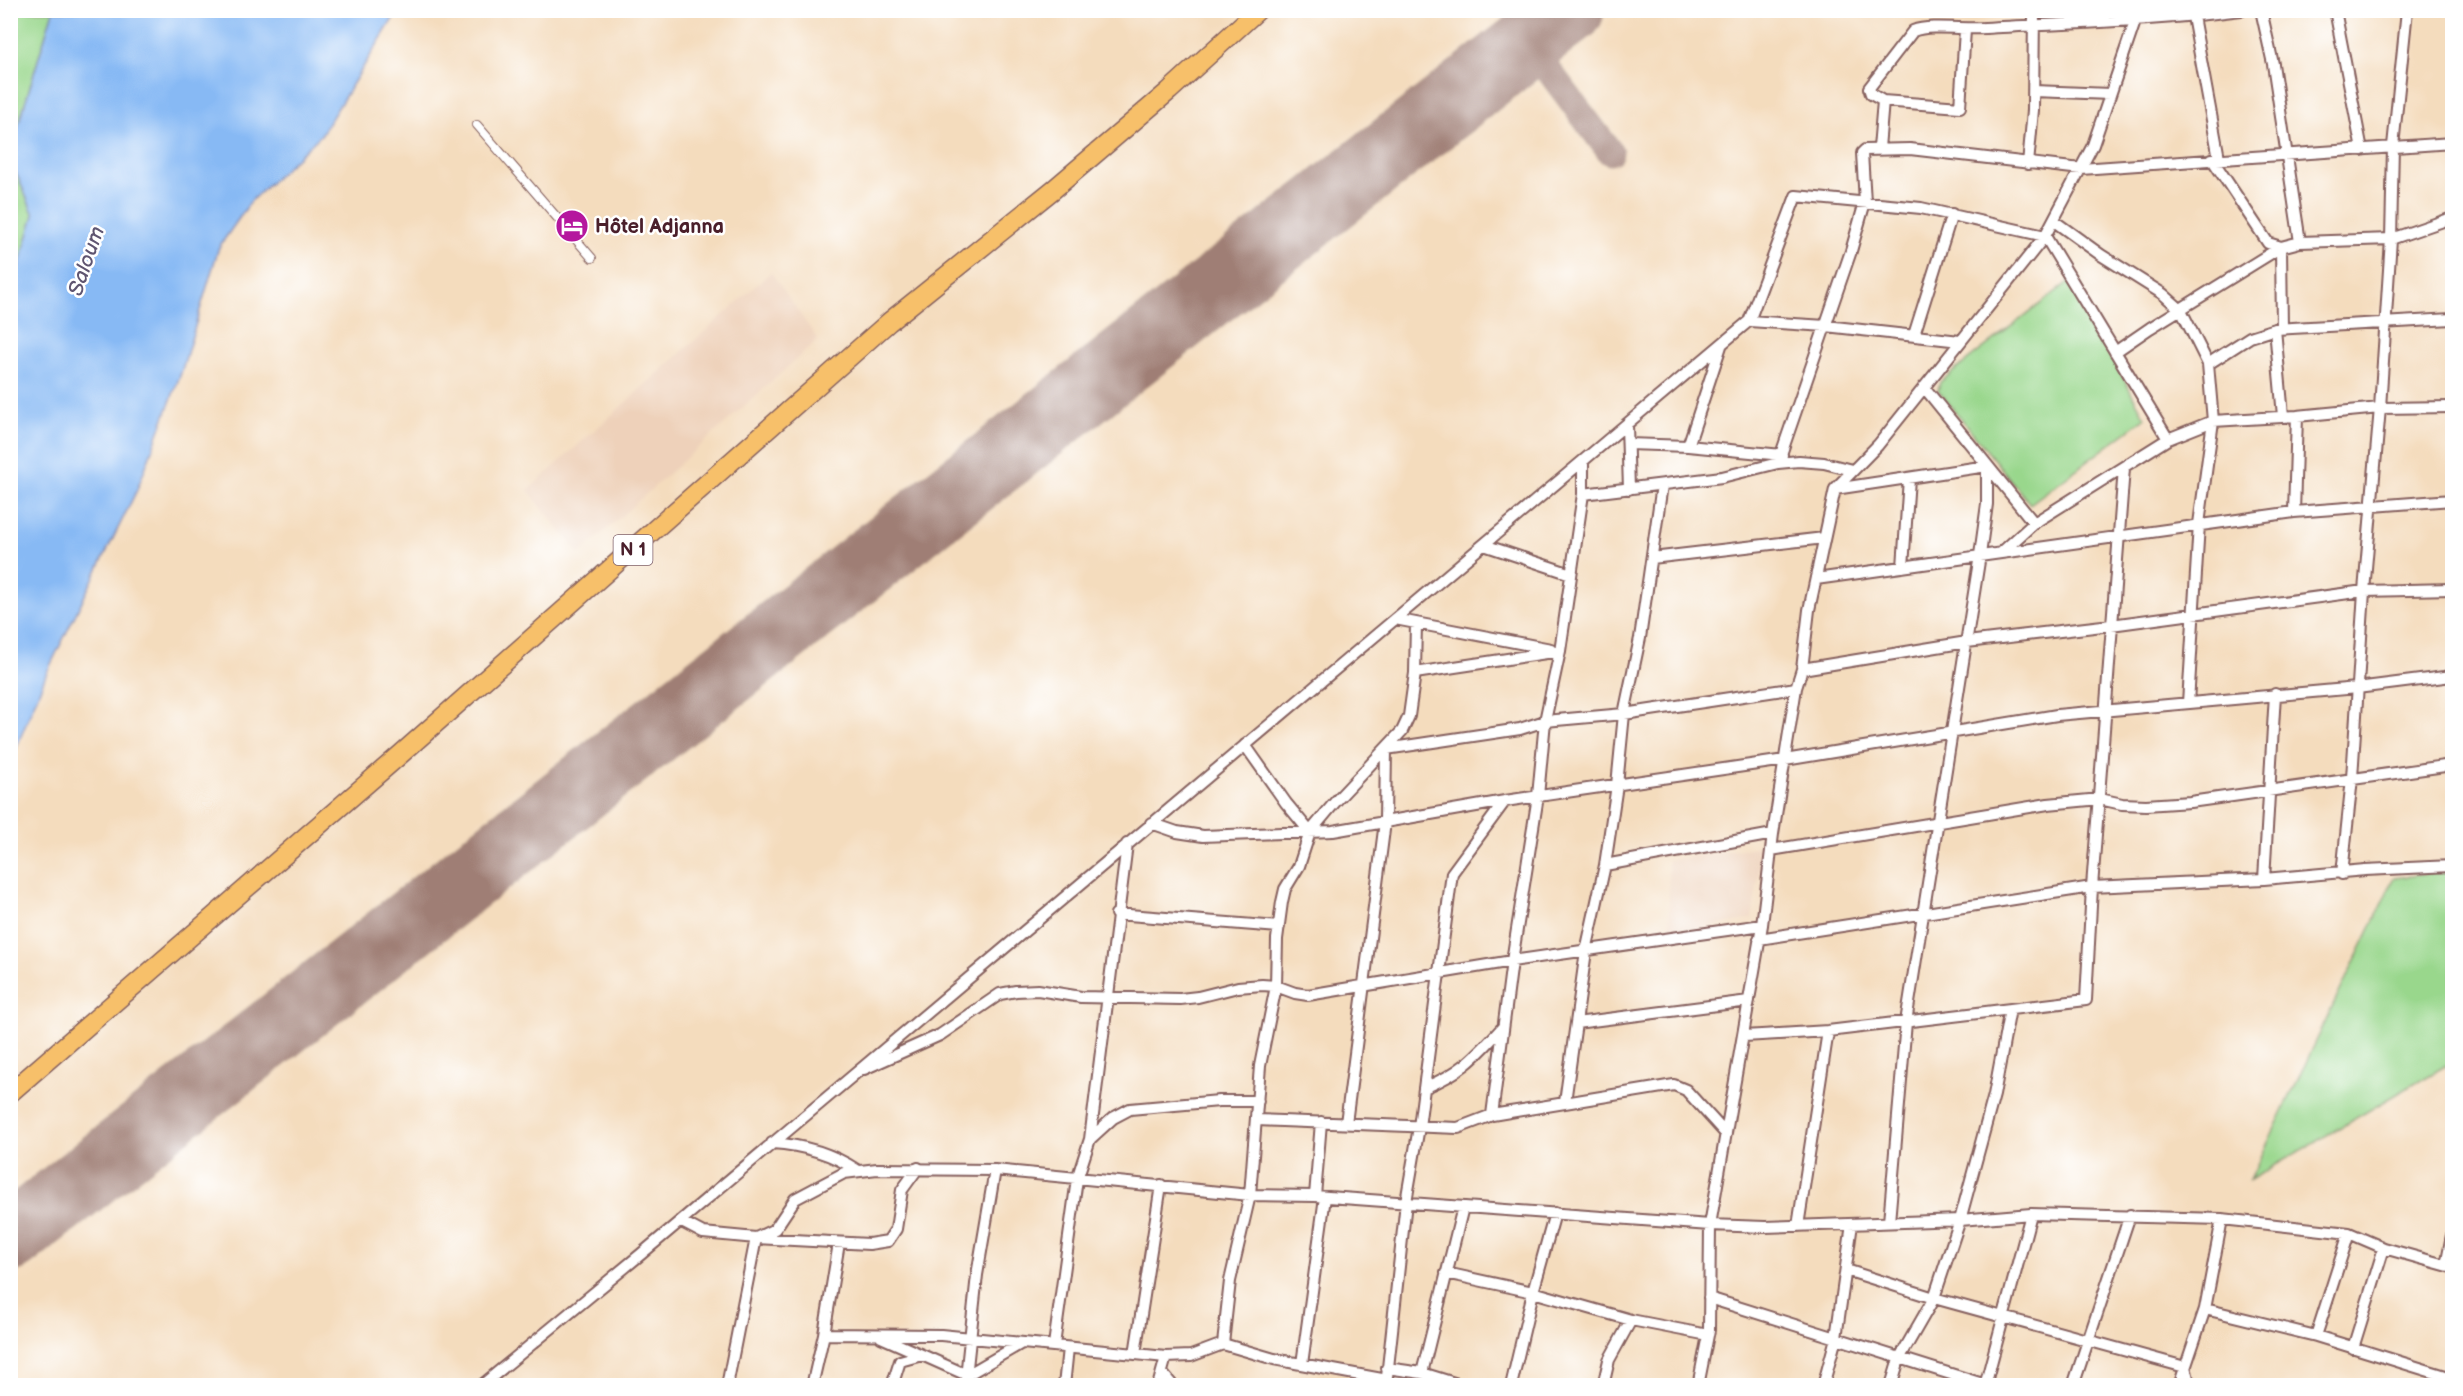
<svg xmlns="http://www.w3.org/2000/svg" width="2463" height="1396" font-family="'Balsamiq Sans',sans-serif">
<rect width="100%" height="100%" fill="#fff"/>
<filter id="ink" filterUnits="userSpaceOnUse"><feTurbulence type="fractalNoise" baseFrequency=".0167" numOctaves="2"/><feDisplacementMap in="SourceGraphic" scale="12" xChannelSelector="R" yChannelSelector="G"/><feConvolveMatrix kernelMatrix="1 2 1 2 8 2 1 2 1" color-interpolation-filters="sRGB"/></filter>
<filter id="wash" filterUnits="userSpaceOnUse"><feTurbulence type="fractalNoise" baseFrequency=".008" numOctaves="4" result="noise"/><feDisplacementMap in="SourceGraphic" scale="24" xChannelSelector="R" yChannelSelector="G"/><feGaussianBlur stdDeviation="1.35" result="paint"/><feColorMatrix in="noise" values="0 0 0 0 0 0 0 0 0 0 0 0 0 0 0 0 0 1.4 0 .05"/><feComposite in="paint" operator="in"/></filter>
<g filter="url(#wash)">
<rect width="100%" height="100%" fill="#f4dcbd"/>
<path fill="#eed1ba" d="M771 272 818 340 579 554 528 490Z
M1763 846 1752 919 1670 933 1668 860Z"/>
<path fill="#99d78c" stroke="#727b5c" stroke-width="1.5" d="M11 11H53L11 149Z
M11 161 34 215 11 296Z
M2071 280 2145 418 2030 504 1938 390 1940 382Z
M2452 871V1062L2250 1180 2394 878Z"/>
<path fill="#87b9f4" stroke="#686c90" stroke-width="1.5" d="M53 11H398L321 135 251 201 219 247 181 373 137 490 47 672 11 761 10 296 34 215 11 161V149Z"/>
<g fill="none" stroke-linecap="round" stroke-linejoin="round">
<path stroke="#9f7e74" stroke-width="27" d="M1528 43 1610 152"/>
<path stroke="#9f7e74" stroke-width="69" d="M10 1238 1570 10"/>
</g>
</g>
<g filter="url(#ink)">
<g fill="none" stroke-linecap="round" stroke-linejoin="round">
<defs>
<path id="pedestrian" d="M477 125 592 258"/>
<path id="minor" d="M2261 10 2273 64 2300 242
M2335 10 2362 150
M2192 11 2219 158
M2034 91 2110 94
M1883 101 1960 107 1965 30
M1879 148 1883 101 1871 94 1869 88 1913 31C1931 24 1965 30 1985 28 2071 23 2156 21 2241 10
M2212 159 2268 243 2281 247 2282 328
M2028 164 2033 110 2034 10
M2054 221 2101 255 2163 294 2181 310 2208 364 2213 421 2199 524 2188 703
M1749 321 1826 326 1960 341
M2275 329 2283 416
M1914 335 1952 214
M2115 352 2150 328 2281 247 2300 242 2391 239 2452 218
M2208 364 2250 337 2275 329 2452 319
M1924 387 2034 523
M1627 425 1629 489
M1628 444 1688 446 1782 455
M1688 446 1721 346
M1778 463 1851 251 1865 202 1862 153 1865 150 1910 149 2081 169 2452 143
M1835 489 1987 466V504L1980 555 1906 1022 1889 1222
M1583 494 1722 477 1778 463 1799 461 1824 463 1852 470
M2294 512 2297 416
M1484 545 1571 574
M2002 552 2034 523 2168 439 2213 421 2297 416 2380 408 2452 407
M1652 558 1824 538
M1903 567 1909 478
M1816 579 2294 512 2452 500
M1395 619 1551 649
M1802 669 1967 642 2111 625 2364 591 2452 589
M1415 673 1416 623
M1386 749 1520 729 1545 721 1624 714 1796 688
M1151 823 1177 832 1203 836 1333 831 1505 801 1785 760 2057 715 2357 688 2452 676
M1310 832 1336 801 1402 731 1409 716 1415 673 1560 651
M1771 850 2048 804 2100 799 2122 804 2146 805 2190 802 2452 765
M1605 865 1773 834
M2342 874 2352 778 2364 591 2380 408 2391 239 2393 146 2407 10
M2264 879 2275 694
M1116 914 1279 927
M1759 939 2092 887 2264 879 2365 870 2452 866
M1576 1023 1749 1001
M1744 1036 1828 1031 2086 1000 2092 887 2124 468
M864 1069 940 1035 1000 994 1016 991 1038 990 1081 997 1180 999 1198 997 1238 987 1262 985 1276 986 1295 993 1308 995 1512 961 1762 925
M1424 1088C1463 1072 1476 1056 1503 1027
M1565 1102 1586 951 1605 865 1617 785 1624 714 1640 638 1662 485
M1492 1115 1512 961 1538 796 1545 721 1560 651 1583 494V462
M1257 1120 1458 1128 1492 1115 1674 1085 1686 1090 1726 1134
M1346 1123 1385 822 1386 749
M1090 1139 1113 1118 1130 1109 1219 1101H1258
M772 1143C803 1145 831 1153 857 1170
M1315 1196 1321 1122
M2222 1219 2205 1309 2316 1336 2452 1378
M680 1221 703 1233 756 1238 775 1229 795 1199 844 1173 877 1169 995 1170 1250 1195 1315 1196 1710 1225 1765 1227 1960 1220 2031 1214 2222 1219 2349 1233 2384 1248 2452 1267
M1798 1226 1828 1031
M839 1243 824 1334 941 1335 1166 1357 1191 1356 1223 1344 1274 1359 1387 1380
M2446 1265 2452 1235
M1846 1270 1934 1298 2185 1367 2190 1386
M1446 1273 1533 1292 1631 1320 1708 1335
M1709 1298 1989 1386
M2316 1336 2349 1233
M881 1337 922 1355
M1223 1344 1230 1281 1250 1195 1260 1066 1276 986 1277 939 1282 902 1285 889 1299 866 1310 832 1286 803 1245 745
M1054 1345 1077 1179 1090 1139 1127 844
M2353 1348 2384 1248
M1135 1354 1161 1185
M1302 1364 1325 1197
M1387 1368 1422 1373 1464 1386
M1162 1373 1173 1386
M1422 1373 1463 1207
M481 1386 640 1255 1749 321 1796 196 1921 208 2045 236 2168 439
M727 1386 756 1238 869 1244 888 1241 896 1229 902 1190 918 1168
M812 1386 824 1334
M892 1386 900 1361 922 1355 967 1375 1022 1343
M965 1386 977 1275 995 1170
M1064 1386 1068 1348
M1158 1386 1166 1357
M1386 1386 1406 1202 1419 1127 1452 873 1505 801
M1511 1386 1533 1292 1555 1213
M1603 1386 1609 1360 1631 1320
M1698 1386 1709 1330 1710 1225 1762 925 1773 834 1796 688 1802 669 1809 610 1835 489 1878 445 2045 236 2093 145 2139 10
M1823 1386 1836 1338 1852 1224
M1891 1386 1899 1359 1934 1298 1960 1220 1994 1095 2010 1009
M1985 1386 2031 1214
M2073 1386 2130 1215
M2179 1386 2205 1309"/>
<path id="trunk" d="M10 1093 401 754 889 322 1054 189 1169 91 1258 10"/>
</defs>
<use href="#pedestrian" stroke="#86615e" stroke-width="10"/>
<use href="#minor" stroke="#86615e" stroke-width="14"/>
<use href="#trunk" stroke="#86615e" stroke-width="21"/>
<use href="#pedestrian" stroke="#fff" stroke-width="8"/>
<use href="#minor" stroke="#fff" stroke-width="10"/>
<use href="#trunk" stroke="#f7c06b" stroke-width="18"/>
</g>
</g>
<defs>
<symbol id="hotel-disc" viewBox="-11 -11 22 22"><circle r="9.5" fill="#b5179e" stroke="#fff"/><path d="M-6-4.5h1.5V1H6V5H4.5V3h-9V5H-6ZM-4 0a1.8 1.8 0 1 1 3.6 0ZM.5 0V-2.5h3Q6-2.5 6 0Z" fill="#fff"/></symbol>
</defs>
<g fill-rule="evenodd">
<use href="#hotel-disc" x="553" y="207" width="38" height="38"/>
</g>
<g text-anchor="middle" stroke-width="5" stroke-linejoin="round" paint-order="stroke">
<rect fill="#fff" stroke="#80626b" stroke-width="1.5" x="613.5" y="535" width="39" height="30" rx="4.5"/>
<g font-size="18" font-weight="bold" fill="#4a1f2b">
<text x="633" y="556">N 1</text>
</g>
<g font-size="20" font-weight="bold" fill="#4a1f2b" stroke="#fff" text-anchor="start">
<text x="595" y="233">Hôtel Adjanna</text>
</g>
<g font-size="21" font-style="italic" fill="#5f5571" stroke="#fff">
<text transform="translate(86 261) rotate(-71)" y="7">Saloum</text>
</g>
</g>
<rect width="2463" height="1396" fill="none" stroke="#fff" stroke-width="36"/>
</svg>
